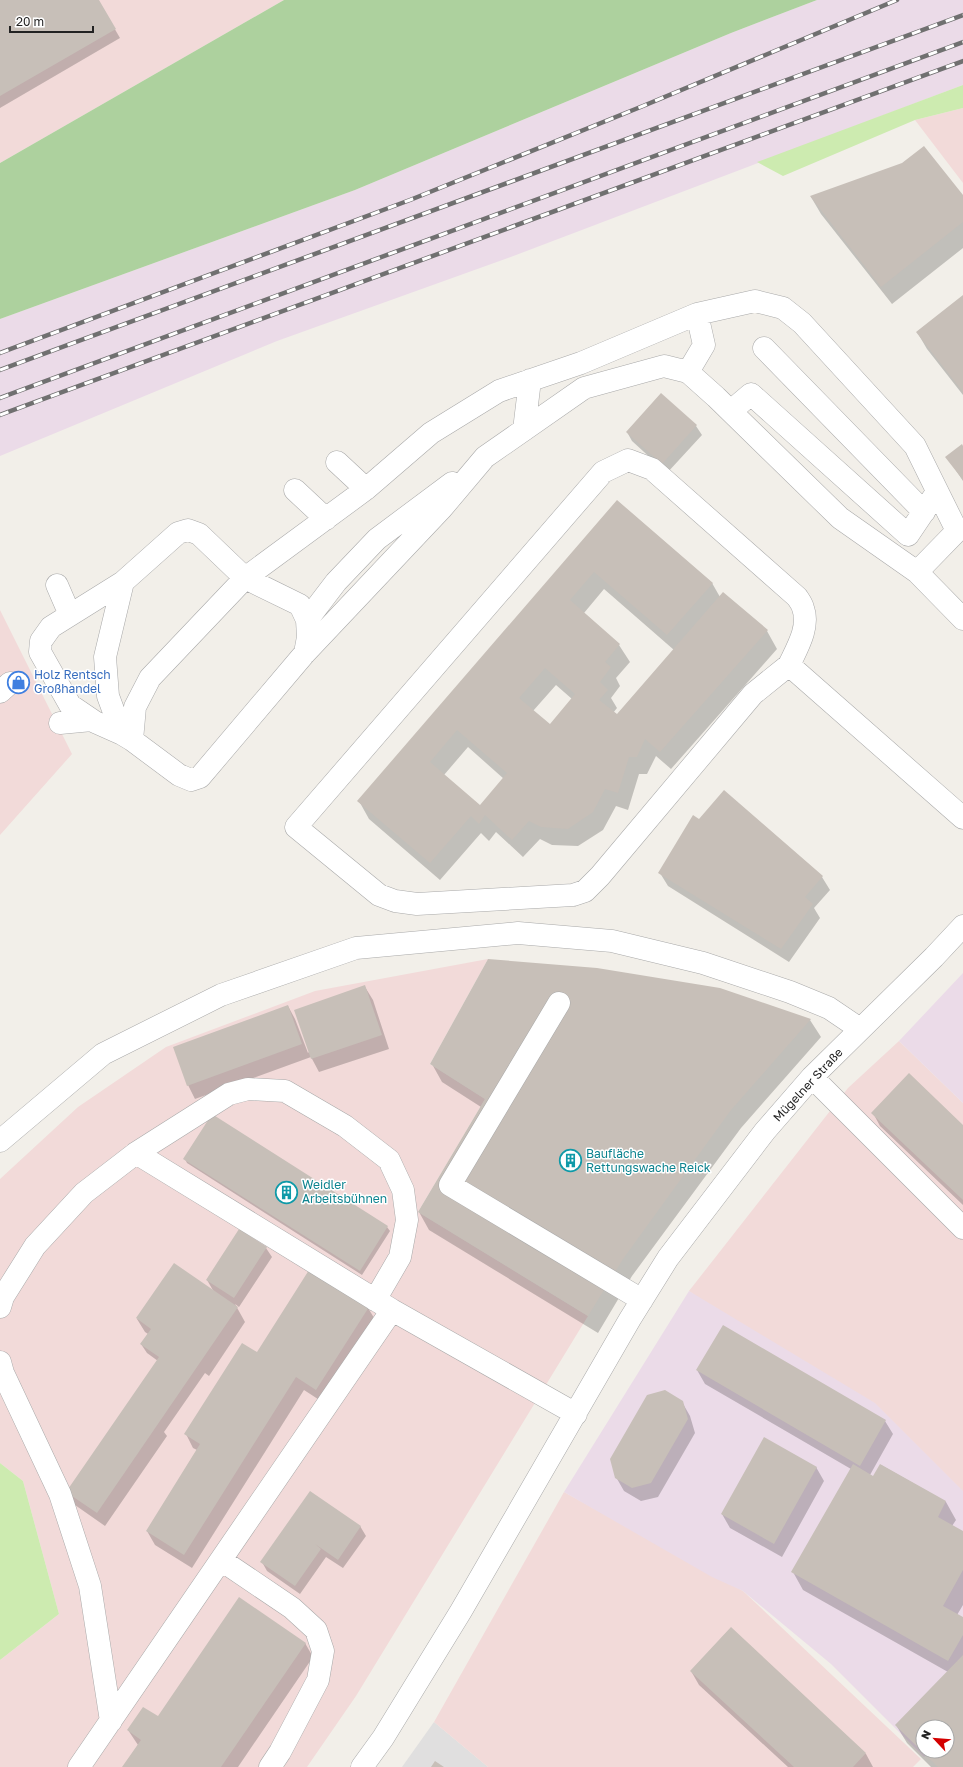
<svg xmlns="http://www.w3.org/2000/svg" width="963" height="1767" font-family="'Golos Text',sans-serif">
<rect width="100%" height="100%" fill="#f2efe9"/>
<path fill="#e0dfdf" d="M434 1722 488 1767H402Z"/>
<path fill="#f2dad9" d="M0 0H284L0 163Z
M963 108V183L915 120Z
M0 610 72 754 0 835Z
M488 959 430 1064 485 1099 418 1212 588 1316 356 1696 307 1767H0V1660L59 1614 23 1481 0 1463V1179L78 1107 166 1047 315 991Z
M899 1041 963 1103V1492L689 1291 848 1088Z
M564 1492 743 1591 921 1759 913 1767H488L434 1722Z"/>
<path fill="#ebdbe8" d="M817 0H963V85L516 255 277 341 0 456V319L355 190 731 33Z
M963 973V1103L899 1041Z
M689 1291 875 1403 963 1491V1718L947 1727H923V1751H930L924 1757 831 1664 743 1591 712 1577 564 1492Z"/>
<path fill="#cdebb0" d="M963 85V108L915 120 783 176 757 162Z
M0 1463 23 1481 59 1614 0 1660Z"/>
<path fill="#add19e" d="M284 0H817L731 33 355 190 0 319V163Z"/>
<path fill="#0003" fill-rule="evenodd" d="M0 0H98L120 38 0 108Z
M963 196V248L892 304 821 214 811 197Z
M963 296V395L927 349 917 332Z
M661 394 696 426 702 435 667 473 632 441 627 432Z
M963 447V481L947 457Z
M617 501 712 583 720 597 767 631 777 649 671 769 656 756 647 774H639L628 810 616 806 603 830 578 846 552 845 540 839 523 857 496 832 489 841 481 833 440 880 369 819 359 801ZM604 589 674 650 617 715 613 713 617 708 611 698 620 686 616 678 630 662 619 645 584 613ZM556 685 572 699 550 726 533 711ZM468 747 504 779 480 806 444 775Z
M699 820 822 877 830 890 814 908 820 918 789 962 668 886 660 873Z
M365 987 373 1000 389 1049 319 1072 311 1057 195 1099 188 1085 288 1006 295 1019 308 1053Z
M810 1020 821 1037 741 1128 632 1276 598 1333 429 1230 419 1212 481 1107 442 1082 432 1064Z
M873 1113 963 1126V1205L880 1126Z
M185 1159 387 1227 390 1231 362 1275 187 1163Z
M266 1248 272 1257 239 1307 235 1304 245 1322 209 1376 205 1373 164 1432 167 1436 105 1526 75 1505 68 1492 158 1361 147 1353 141 1344 148 1334 145 1332 137 1319 214 1292 207 1280Z
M368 1308 376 1321 324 1403 304 1390 192 1568 155 1545 147 1531 197 1450 193 1448 186 1434 257 1354Z
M697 1370 885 1421 893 1434 870 1475 874 1477 881 1465 946 1502 956 1520 952 1526 963 1532V1605L957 1615 963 1619V1767H931L907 1743 896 1725 948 1672 803 1590 793 1572 851 1469 705 1384ZM923 1727H947V1751H923Z
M682 1402 690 1416 695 1433 658 1497 641 1501 624 1491 616 1477Z
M816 1467 824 1481 782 1557 730 1528 722 1514Z
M360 1526 366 1536 343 1568 326 1557 300 1594 267 1571 262 1562Z
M731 1628 866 1754 873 1767H788L699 1685 691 1671Z
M305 1643 313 1657 238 1767H123L138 1745 128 1730 158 1718Z"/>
<path fill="#c7bfb8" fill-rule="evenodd" d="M0 0H99L116 29 0 96Z
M924 146 963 195V222L881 287 810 196 902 163Z
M963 295V392L916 332Z
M661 393 697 425 662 464 626 432Z
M962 444 963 446V480L945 457Z
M617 500 713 583 667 635 594 572 570 600 620 644 605 662 611 667 600 682 608 690 599 700 617 714 723 592 768 630 660 752 645 739 637 757H629L618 793 605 789 593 812 568 829 541 827 529 821 512 840 485 815 479 824 471 816 430 863 357 801ZM545 668 575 694 550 724 519 698ZM457 730 507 773 480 805 430 762Z
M724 790 823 876 805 897 813 904 781 949 658 873 693 815 699 819Z
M488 959 597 968 720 988 811 1019 731 1110 623 1259 588 1316 418 1212 485 1099 430 1064Z
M365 985 382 1035 311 1059 294 1010Z
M288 1005 302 1044 187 1086 173 1047Z
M909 1073 963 1125V1200L871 1113Z
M212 1114 388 1226 360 1271 183 1159Z
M239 1229 267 1247 234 1298 206 1280Z
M174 1263 238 1307 97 1513 66 1492 159 1357 140 1344 151 1329 136 1318Z
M309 1270 369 1307 316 1390 296 1377 184 1555 146 1531 200 1444 184 1434 242 1343 257 1352Z
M723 1325 886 1420 860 1466 696 1370Z
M665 1390 683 1401 688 1419 651 1483 632 1488 615 1478 610 1459 647 1395Z
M764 1437 817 1467 774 1544 721 1514Z
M853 1464 873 1476 880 1464 946 1501 938 1517 963 1531V1570L943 1606 963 1617V1635L948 1661 791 1572Z
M310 1491 361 1526 338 1560 315 1544 321 1549 295 1586 260 1562Z
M239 1597 306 1643 221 1767H122L141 1740 127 1730 143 1707 158 1716Z
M731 1627 866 1753 853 1767H794L690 1671Z
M963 1655V1767H938L895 1725ZM923 1727H947V1751H923Z
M435 1761 444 1767H431Z"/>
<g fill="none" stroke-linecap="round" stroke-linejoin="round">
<defs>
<path id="minor" d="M755 301 783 308 802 323 915 446 957 531 917 572 840 518 716 397 688 372 664 366 584 388 485 457 442 508 305 653 200 777 191 780 179 775 132 740 135 707 150 678 245 578 366 489 431 433 499 391 581 363 697 314Z
M764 348 924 512
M688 372 704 345 697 314
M731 411 751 394 908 535 937 492
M524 430 530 380
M337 462 366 489
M295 490 326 519
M917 572 963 619
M57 585 70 615
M307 620 336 582 377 539 452 483
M789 665 753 694 600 876 585 891 573 895 417 904 395 901 379 895 296 827 603 472 628 460 652 469 797 597C799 600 802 604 803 608 810 627 797 648 789 665L963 818
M0 692 10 683
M60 723 92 720
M122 734 108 696 105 657 123 582
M132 740 122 734 95 722 70 705 40 652 41 641 51 627 123 582 178 533 188 530 199 534 245 578 300 605 307 620 308 637 305 653
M559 1003 450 1185 642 1300
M812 1077 963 1228
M0 1141 103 1054 221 995 356 948 518 933 612 941 703 963 790 992 829 1008 860 1029
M136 1153 392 1310 576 1414
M0 1307 3 1297 35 1246 84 1193 136 1153 229 1094 248 1089 285 1091 345 1126 389 1160 403 1190 407 1220 400 1257 375 1300
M0 1362 3 1373 60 1494 90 1586 111 1721
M221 1560 292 1608 316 1630 323 1651 318 1680 280 1752 270 1767
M79 1767 392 1310
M362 1767 383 1738 461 1611 630 1319 668 1258 765 1131 812 1077 934 957 963 926"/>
</defs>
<use href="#minor" stroke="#a9a9a9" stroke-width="23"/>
<use href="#minor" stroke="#fff" stroke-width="22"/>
<defs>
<path id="rail" d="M0 353 410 200 643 106 897 0
M0 370 963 15
M0 398 963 42
M0 415 963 61"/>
</defs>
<use href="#rail" stroke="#707070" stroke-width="4.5"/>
<use href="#rail" stroke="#fff" stroke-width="3" stroke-dasharray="9" stroke-linecap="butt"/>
</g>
<defs>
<symbol id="shop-ring" viewBox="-11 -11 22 22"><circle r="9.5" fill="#fff" stroke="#3f7fe0" stroke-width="1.5"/><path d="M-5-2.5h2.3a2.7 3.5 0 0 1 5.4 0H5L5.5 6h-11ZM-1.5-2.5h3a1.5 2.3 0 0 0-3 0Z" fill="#3f7fe0"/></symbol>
<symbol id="building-ring" viewBox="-11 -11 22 22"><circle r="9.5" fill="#fff" stroke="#0f9aa8" stroke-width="1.5"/><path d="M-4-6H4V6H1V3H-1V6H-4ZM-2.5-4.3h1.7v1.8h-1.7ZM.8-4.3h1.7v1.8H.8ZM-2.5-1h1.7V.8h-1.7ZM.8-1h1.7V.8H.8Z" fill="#0f9aa8"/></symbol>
</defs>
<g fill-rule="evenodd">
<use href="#shop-ring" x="6" y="670" width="25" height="25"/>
<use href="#building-ring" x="558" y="1148" width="25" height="25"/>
<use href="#building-ring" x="274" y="1180" width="25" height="25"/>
</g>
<g text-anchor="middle" stroke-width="3" stroke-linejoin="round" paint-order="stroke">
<g font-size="12" fill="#366cbe" stroke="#fff" text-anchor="start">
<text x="34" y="679">Holz Rentsch<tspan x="34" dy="14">Großhandel</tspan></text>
</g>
<g font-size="12" fill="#222" stroke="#fff">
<text transform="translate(808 1085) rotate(-47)" y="4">Mügelner Straße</text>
</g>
<g font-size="12" fill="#0d838f" stroke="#fff" text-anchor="start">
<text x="586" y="1158">Baufläche<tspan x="586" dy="14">Rettungswache Reick</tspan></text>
<text x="302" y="1189">Weidler<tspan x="302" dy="14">Arbeitsbühnen</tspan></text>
</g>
</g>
<g transform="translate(935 1739) rotate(296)"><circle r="19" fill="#ffffff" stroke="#a7a7a7"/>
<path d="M0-3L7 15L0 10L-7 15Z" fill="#d40000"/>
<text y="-6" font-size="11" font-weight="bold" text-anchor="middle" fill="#222222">N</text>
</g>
<path d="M10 26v6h83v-6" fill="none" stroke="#222222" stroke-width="2"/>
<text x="16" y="26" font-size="12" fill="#222222" stroke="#ffffff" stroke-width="3" paint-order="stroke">20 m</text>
</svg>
